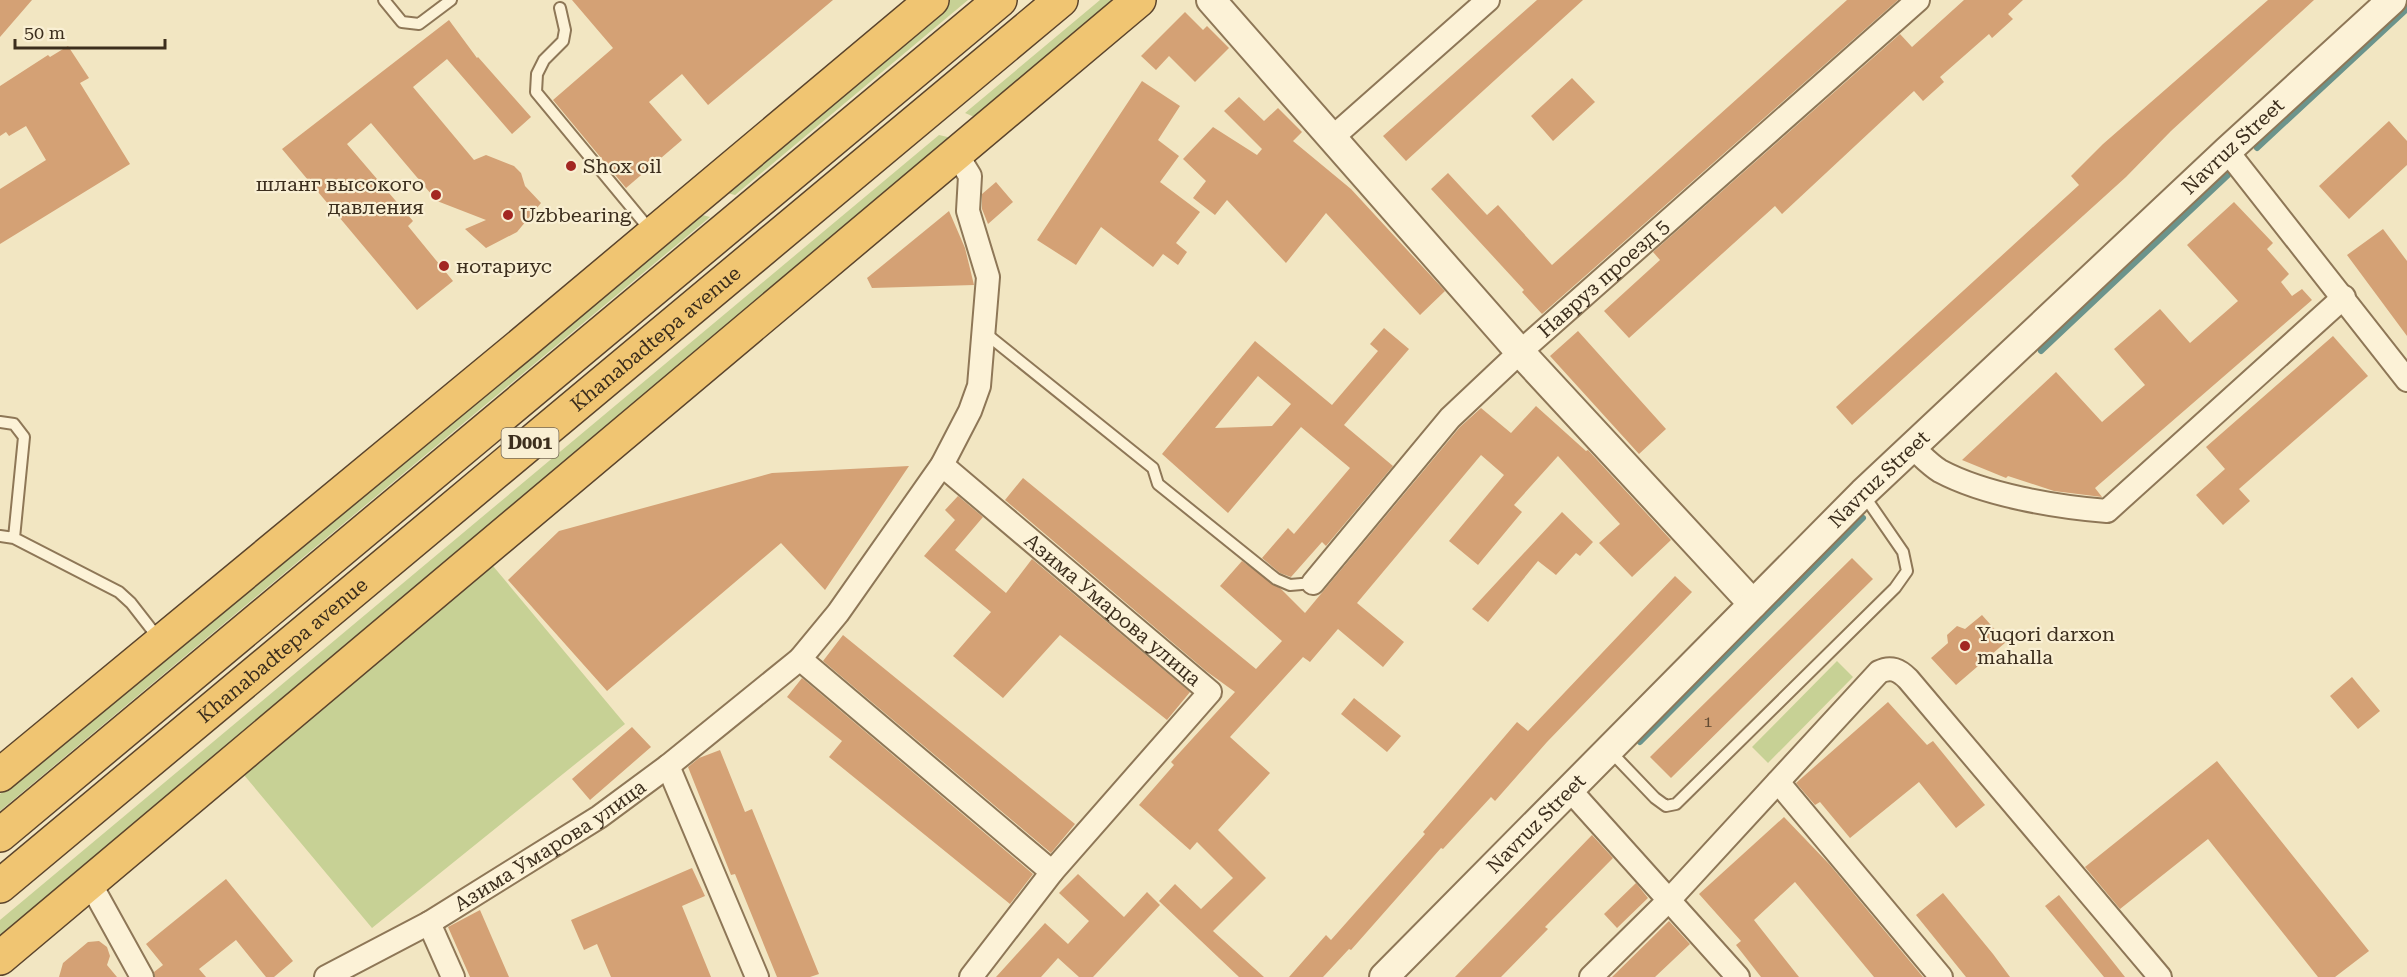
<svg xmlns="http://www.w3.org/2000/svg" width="2407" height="977" font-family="'Roboto Serif',serif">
<rect width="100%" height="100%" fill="#f2e6c2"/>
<path fill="#c7d195" d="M948 0H968L735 195 719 191Z
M1100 0H1122L979 119 965 113Z
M939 135 956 139 0 938V920Z
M695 213 710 217 0 811V794Z
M493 566 625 724 372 928 244 775Z
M1837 661 1853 677 1768 763 1752 747Z"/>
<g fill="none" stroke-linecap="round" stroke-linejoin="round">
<path stroke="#6b948c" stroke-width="6" d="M2257 148 2407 9
M2041 351 2228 175
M1640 742 1863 518"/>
</g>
<path fill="#d4a175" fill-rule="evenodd" d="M0 0H32L0 37Z
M572 0H833L708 105 682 74 649 102 682 140 626 188 553 100 613 48Z
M1537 0H1583L1406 161 1383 136Z
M1847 0H1898L1542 314 1522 292 1524 290 1431 189 1448 173 1487 215 1498 205 1552 265Z
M1964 0H2023L2008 14 2013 19 1992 38 1989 34 1940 77 1944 82 1923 101 1914 91 1782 214 1775 206 1629 338 1604 311 1660 260 1653 252 1900 34 1912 47Z
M2268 0H2314L2171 131 2126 177 1852 425 1836 407 2079 185 2071 176 2103 144Z
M1185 12 1203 30 1207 26 1229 48 1195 82 1169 56 1156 70 1141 56Z
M449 20 477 58 478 57 531 117 512 134 447 59 413 87 474 160 486 155 514 166 521 173 525 186 541 203 517 232 486 248 465 229 486 220 437 201 371 123 347 144 413 221 408 226 453 281 417 310 282 149Z
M68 46 89 78 80 83 130 164 0 244V189L46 160 26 126 9 136 6 132 0 136V86L48 55 50 57Z
M1572 78 1595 102 1553 141 1531 116Z
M1142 81 1180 106 1158 140 1179 156 1160 182 1200 212 1176 243 1187 252 1178 265 1163 254 1153 267 1101 227 1076 265 1037 240Z
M1239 97 1264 121 1278 108 1302 132 1293 141 1351 189 1445 291 1420 315 1326 213 1286 263 1227 200 1215 215 1193 198 1206 181 1183 159 1213 127 1257 155 1262 149 1224 111Z
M2389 121 2407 141V165L2349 219 2319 186Z
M996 182 1013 202 988 224 982 209V194Z
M2234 202 2273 243 2267 249 2289 274 2281 282 2292 296 2302 289 2312 300 2095 488 2102 497 2054 491 2008 476 2006 478 1962 460 2056 372 2102 422 2145 385 2114 349 2160 309 2190 343 2238 301 2187 245Z
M949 211 965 248 974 285 872 288 867 278Z
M2383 229 2407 261V336L2347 255Z
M1384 328 1409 349 1344 425 1393 466 1326 546 1322 542 1291 577 1280 573 1262 558 1288 528 1294 534 1350 468 1301 427 1228 513 1162 454 1255 341 1332 405 1378 351 1370 344ZM1258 376 1291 404 1272 426 1215 428Z
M1578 331 1666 429 1639 454 1550 356Z
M2333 336 2368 376 2239 489 2250 501 2223 525 2196 495 2225 469 2206 447Z
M1536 406 1586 451 1588 450 1671 540 1632 577 1599 543 1620 524 1558 456 1514 505 1522 512 1478 565 1449 541 1504 475 1481 455 1357 603 1404 642 1383 667 1338 629 1310 662 1303 657 1230 737 1270 773 1218 830 1266 878 1213 931 1264 977H1239L1159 901 1175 884 1201 909 1233 878 1197 842 1190 850 1139 805 1174 765 1171 762 1235 692 1206 671 1005 500 1023 478 1256 669 1282 641 1220 586 1242 561 1281 589 1305 613 1460 427 1481 408 1511 433Z
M909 466 825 590 781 543 607 691 508 580 559 531 772 473Z
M958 496 983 517 955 550 1006 593 1032 559 1190 692 1167 720 1060 635 1003 698 953 656 991 612 924 556 955 520 945 510Z
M1562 512 1593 542 1580 556 1576 553 1556 575 1538 561 1488 622 1472 609Z
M1852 558 1873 579 1671 778 1650 757Z
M1675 576 1692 592 1547 742 1495 801 1491 797 1443 849 1441 848 1351 950 1349 949 1323 977H1289L1326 935 1331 940 1425 834 1423 832 1517 722 1528 731Z
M1982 615 2006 642 1956 685 1931 658 1948 643 1947 635 1957 626 1965 629Z
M843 635 1075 824 1051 853 823 661Z
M2352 677 2380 711 2358 729 2330 696Z
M802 678 1033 874 1010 904 829 757 842 741 787 697Z
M1354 698 1401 736 1387 752 1341 714Z
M1888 702 1927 745 1933 741 1985 805 1956 828 1919 782 1850 838 1820 802 1815 805 1796 783Z
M632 727 651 747 590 800 572 779Z
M720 750 745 812 752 809 819 974 810 977H777L735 874 731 875 688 767 699 758Z
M2217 761 2369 951 2335 977H2318L2208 839 2120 909 2085 867Z
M1784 817 1830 865 1923 977H1874L1795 882 1754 920 1799 977H1761L1736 945 1741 941 1699 894Z
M1592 835 1613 858 1545 927 1548 929 1501 977H1455Z
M692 868 705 896 682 906 711 977H611L597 944 584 950 571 920Z
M1078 874 1124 917 1147 892 1160 905 1093 977H1079L1058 958 1041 977H996L1045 923 1068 944 1089 921 1059 893Z
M226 879 293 961 274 977H266L236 940 199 969 206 977H155L154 972 163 965 146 944Z
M1636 883 1648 898 1617 928 1604 914Z
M1943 893 1993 954 2010 977H1966L1916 915Z
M2059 895 2106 953 2125 977H2104L2045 906Z
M480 910 509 977H470L448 927Z
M1669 921 1690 944 1655 977H1612Z
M99 941 107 947 110 956 107 965 117 977H59L63 963 88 942Z"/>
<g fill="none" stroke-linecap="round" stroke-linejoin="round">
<defs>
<path id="service" d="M384 0 402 22 419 24 451 0
M560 8 565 30 563 41 544 60 537 74 536 92 651 231
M985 333 1153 468 1158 484 1276 579 1290 585 1313 583
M0 422 14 424 24 437 14 538
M0 536 14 538 119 592 131 603 159 639
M1610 751 1655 798 1666 806 1676 804 1895 588 1907 571 1903 552 1863 494"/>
<g id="minor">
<path d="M1333 137 1488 0"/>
<path d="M2227 151 2407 380"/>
<path d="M1912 447C1921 455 1930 465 1940 471 1985 495 2056 507 2107 511L2344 297"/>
<path id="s1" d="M942 465 1210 692 1052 872 971 977"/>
<path id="s2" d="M1313 583 1450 418 1520 352 1918 0"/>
<path d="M800 659 1052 872"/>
<path d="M668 766 757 977"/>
<path d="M1778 782 1941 977"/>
<path d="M1569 789 1738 977"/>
<path d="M90 883 142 977"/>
<path d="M429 923 453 977"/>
<path id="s3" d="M326 977 429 923 599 817 668 766 800 659 838 613 942 465 970 411 979 386 988 277 968 211 970 176 956 153"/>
<path d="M1591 977 1670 899 1879 672C1891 666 1899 670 1908 679L2160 977"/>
</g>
<g id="tertiary">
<path d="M1211 0 1520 352 1753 604"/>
<path id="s4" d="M1384 977 1863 493 2227 151 2392 0"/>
</g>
<g id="trunk">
<path d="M0 775 523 343 932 0"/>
<path d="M0 835 1000 0"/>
<path id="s5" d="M0 886 1061 0"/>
<path d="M0 958 1139 0"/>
</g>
</defs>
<use href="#service" stroke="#8e7757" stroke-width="14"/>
<use href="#minor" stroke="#8e7757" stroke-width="26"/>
<use href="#tertiary" stroke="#8e7757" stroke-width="32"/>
<use href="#trunk" stroke="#5b442c" stroke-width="36"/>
<use href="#service" stroke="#fcf2d7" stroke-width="10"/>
<use href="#minor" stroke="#fcf2d7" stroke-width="22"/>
<use href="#tertiary" stroke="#fcf2d7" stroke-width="28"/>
<use href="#trunk" stroke="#f0c572" stroke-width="33"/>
</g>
<g fill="#a32722" stroke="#f9efd3" stroke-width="2">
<circle cx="571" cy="166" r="6"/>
<circle cx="436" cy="195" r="6"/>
<circle cx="508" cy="215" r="6"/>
<circle cx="444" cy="266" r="6"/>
<circle cx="1965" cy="646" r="6"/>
</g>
<g text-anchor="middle" stroke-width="4.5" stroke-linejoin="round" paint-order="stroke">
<g font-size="16" fill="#624b33">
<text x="1708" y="727">1</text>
</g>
<rect fill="#f9efd3" stroke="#756854" stroke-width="1.5" x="501.5" y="428" width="57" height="30" rx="4.5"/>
<g font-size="18" font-weight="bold" fill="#3c2e1d">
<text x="530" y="449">D001</text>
</g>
<g font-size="20" fill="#3c2e1d" stroke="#f9efd3">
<text dy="7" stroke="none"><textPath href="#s4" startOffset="1188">Navruz Street</textPath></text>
<text dy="7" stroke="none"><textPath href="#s2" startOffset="422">Навруз проезд 5</textPath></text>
<text dy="7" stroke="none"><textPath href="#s5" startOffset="854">Khanabadtepa avenue</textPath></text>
<text dy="7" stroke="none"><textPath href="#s4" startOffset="702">Navruz Street</textPath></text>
<text dy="7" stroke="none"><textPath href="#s1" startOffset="224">Азима Умарова улица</textPath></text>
<text dy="7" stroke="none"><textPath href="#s5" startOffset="368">Khanabadtepa avenue</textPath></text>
<text dy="7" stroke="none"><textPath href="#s4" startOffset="216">Navruz Street</textPath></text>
<text dy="7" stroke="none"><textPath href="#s3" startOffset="260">Азима Умарова улица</textPath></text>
</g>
<g font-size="20" fill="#3c2e1d" stroke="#f9efd3" text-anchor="start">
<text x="583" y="173">Shox oil</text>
<text x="424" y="191" text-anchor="end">шланг высокого<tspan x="424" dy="23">давления</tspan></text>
<text x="520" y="222">Uzbbearing</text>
<text x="456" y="273">нотариус</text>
<text x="1977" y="641">Yuqori darxon<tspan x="1977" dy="23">mahalla</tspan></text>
</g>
</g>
<path d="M15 39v9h150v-9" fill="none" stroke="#3c2e1d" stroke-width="3"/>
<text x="24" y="39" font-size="18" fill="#3c2e1d" stroke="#f9efd3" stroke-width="4.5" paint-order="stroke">50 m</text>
</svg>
